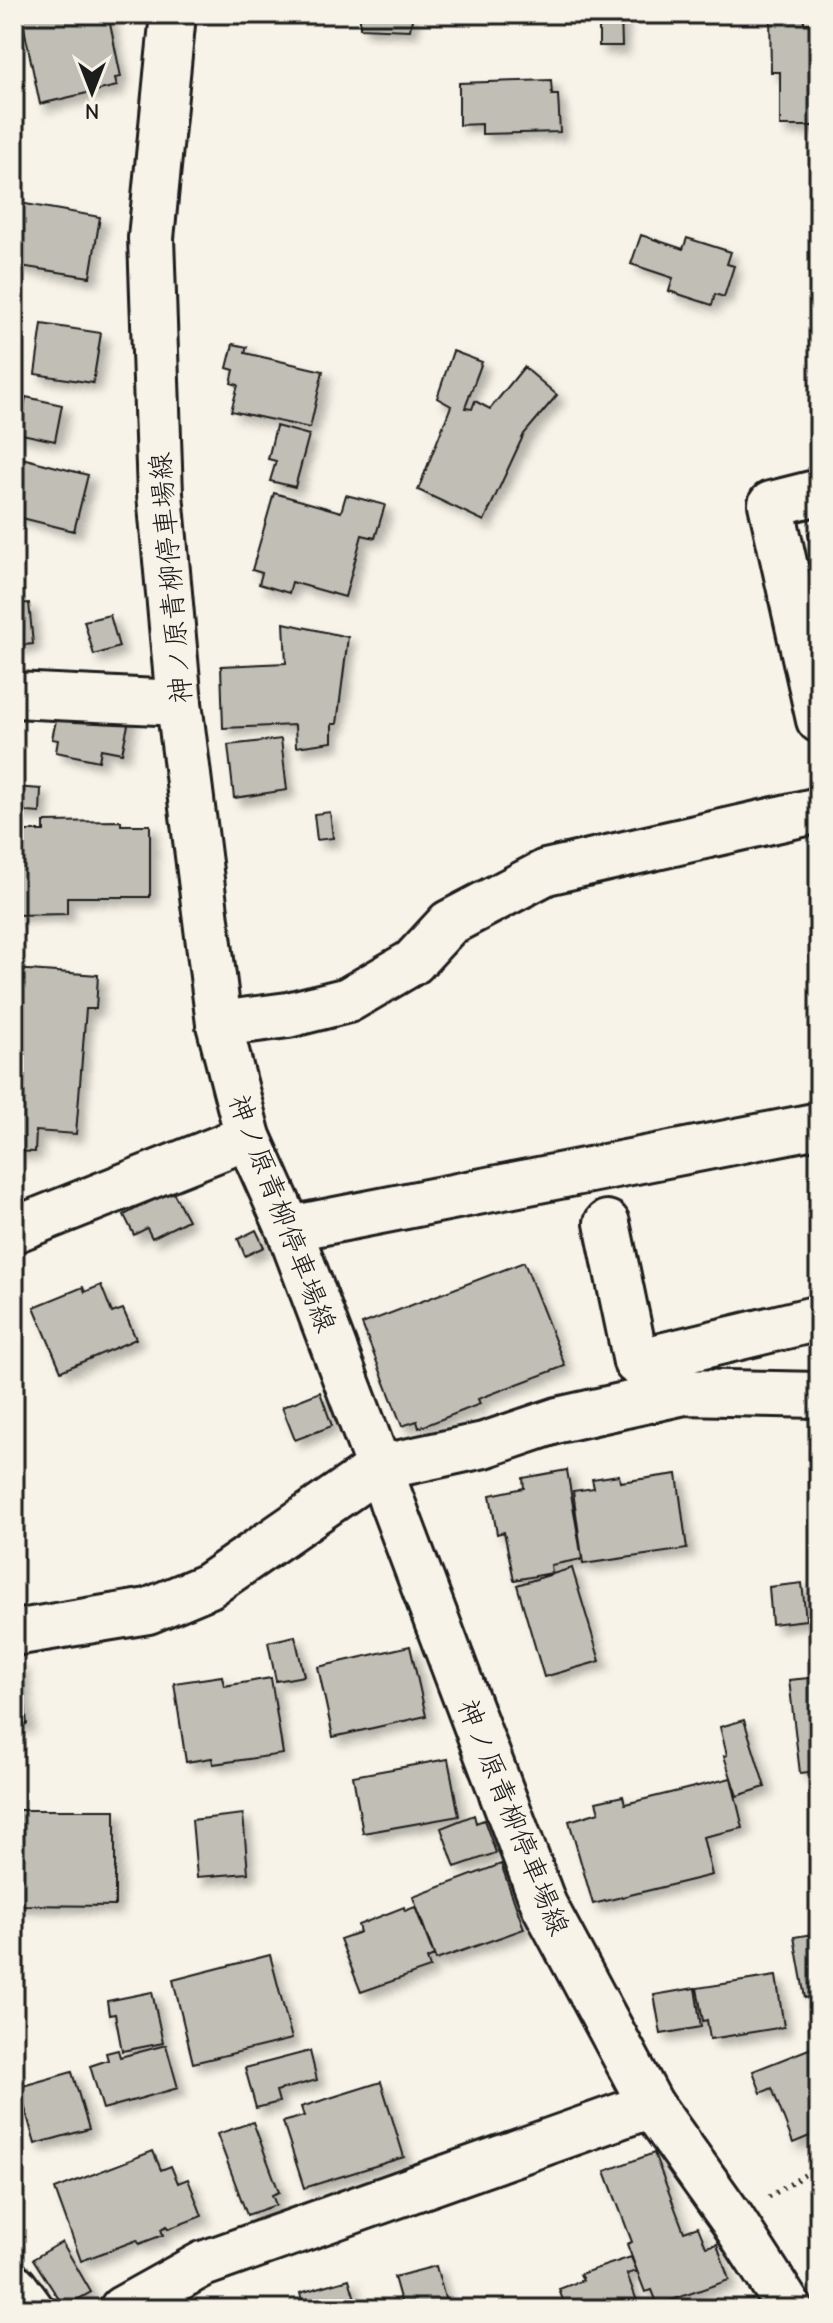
<svg xmlns="http://www.w3.org/2000/svg" width="833" height="2323" font-family="'Comic Neue','Klee One',sans-serif">
<defs>
<filter id="shadow"><feDropShadow dx="7" dy="7" stdDeviation="4" flood-color="#0004"/></filter>
</defs>
<rect width="100%" height="100%" fill="#f7f3e8"/>
<filter id="ink" filterUnits="userSpaceOnUse"><feTurbulence type="fractalNoise" baseFrequency=".0125" numOctaves="2"/><feDisplacementMap in="SourceGraphic" scale="16" xChannelSelector="R" yChannelSelector="G"/><feConvolveMatrix kernelMatrix="1 2 1 2 8 2 1 2 1" color-interpolation-filters="sRGB"/></filter>
<g filter="url(#ink)">
<path fill="#c0beb5" stroke="#1c1c1c" stroke-width="2" filter="url(#shadow)" d="M21 14H108L121 77 115 78 117 86 40 104Z
M360 14H413L410 30 360 28Z
M599 14H621L622 46H599Z
M770 14H804V23H819V126H780V72H771Z
M551 80 552 95H558L560 132 482 134V124L459 125V83Z
M14 202 100 217 90 277 14 265Z
M641 235 683 249 687 238 731 252 727 264 734 266 724 297 715 294 712 305 669 291 673 278 631 264Z
M42 324 101 333 93 383 35 374Z
M233 344 247 347 245 353 323 371 310 428 231 411 238 385 231 383 234 370 227 368Z
M453 351 482 362 465 408 472 409 475 401 490 409 524 367 557 395 524 434 484 521 418 490 451 406 437 398Z
M26 397 62 405 55 441 17 433Z
M276 426 309 435 295 487 270 481 276 461 268 459Z
M14 456 88 475 74 531 14 516Z
M274 493 341 512 346 495 385 505 375 538 362 535 345 597 292 582 289 593 259 584 262 573 252 570Z
M819 530V580L808 533Z
M29 603 33 644 14 646V604Z
M110 615 119 647 94 655 84 621Z
M284 623 348 637 337 724H332V742L296 747 295 725 223 728 221 666 286 663Z
M62 692 132 706 122 753 101 749 99 761 56 752 58 740 52 739Z
M281 739 287 790 234 798 228 745Z
M14 787 41 789 40 813 14 811Z
M330 812 333 838 317 840 314 814Z
M121 821V825H150V897H67V914L14 915 19 831H44V822Z
M14 969 98 975 96 1009H86L76 1134 36 1131 35 1152 14 1151Z
M172 1190 188 1220 152 1238 147 1228 134 1235 124 1215Z
M256 1230 264 1247 245 1256 238 1239Z
M524 1262 565 1366 478 1399 480 1404 419 1428 417 1421 402 1426 362 1324Z
M101 1285 112 1313 123 1309 136 1339 61 1371 34 1307 83 1287 85 1292Z
M320 1392 332 1426 295 1440 282 1407Z
M567 1470 582 1559 551 1565 552 1573 514 1580 504 1532 497 1534 490 1495 524 1488 523 1478Z
M677 1474 687 1549 583 1564 573 1491 594 1488 592 1479 619 1475 620 1482Z
M572 1568 600 1661 544 1677 517 1585Z
M802 1583 806 1620 772 1624 769 1587Z
M295 1636 304 1676 276 1681 268 1642Z
M410 1646 426 1716 333 1737 318 1667Z
M21 1664 27 1724 14 1725V1665Z
M222 1676 224 1686 271 1678 283 1754 213 1764 212 1758 186 1762 174 1683Z
M819 1677V1771L800 1773 789 1680Z
M744 1720 765 1787 737 1796 724 1756 727 1755 720 1727Z
M448 1759 459 1816 363 1833 353 1776Z
M731 1778 743 1828 703 1837 712 1875 593 1904 569 1821 599 1812 596 1802 623 1796 625 1804Z
M14 1810H115V1906L14 1905Z
M243 1814 248 1873 197 1877 192 1820Z
M474 1815 476 1823 484 1820 496 1853 455 1867 441 1828Z
M501 1864 524 1929 436 1960 413 1897Z
M404 1907 405 1911 415 1907 434 1956 427 1959 430 1968 361 1992 340 1939 360 1932 358 1925Z
M819 1933V1995L805 1998 794 1937Z
M270 1955 292 2039 193 2063 173 1980Z
M776 1976 784 2027 710 2039 707 2020 703 2021 697 1988Z
M695 1988 701 2027 661 2034 654 1995Z
M152 1992 163 2043 122 2051 115 2014 109 2015 107 2001Z
M166 2045 178 2088 103 2109 90 2066 108 2060 106 2053 118 2050 120 2057Z
M819 2045V2132L793 2143 772 2088 761 2093 753 2071Z
M310 2051 317 2080 276 2091 279 2102 256 2108 245 2068Z
M72 2072 89 2129 35 2144 19 2087Z
M381 2082 404 2157 304 2188 283 2122 304 2116 301 2107Z
M253 2122 279 2192 272 2195 276 2205 247 2215 217 2134Z
M153 2151 161 2170 171 2166 178 2183 188 2179 202 2216 168 2229 167 2226 161 2229 163 2235 139 2244 137 2240 81 2261 55 2189Z
M654 2153 684 2232 698 2227 706 2247 717 2244 729 2280 658 2305 652 2290 645 2292 627 2244 632 2242 605 2171Z
M62 2242 91 2292 64 2307 33 2259Z
M631 2257 637 2271 627 2274 640 2309H566L559 2289 583 2280 580 2274Z
M436 2266 448 2309H403L394 2277Z
M349 2279 358 2309H287L303 2304 300 2293Z"/>
<g fill="none" stroke-linecap="round" stroke-linejoin="round">
<defs>
<path id="minor" d="M819 492 771 504 819 720
M14 695 179 703
M219 1024 288 1015 348 1000 413 962 449 923 546 872 819 810
M607 1223 636 1362 819 1318
M289 1229 819 1125
M14 1230 248 1137
M14 1633 148 1611 208 1586 378 1468 484 1445 558 1420 684 1392 819 1395
M14 2286 31 2309
M122 2309 203 2264 651 2105"/>
<path id="major" d="M173 14 151 238 160 494 179 703 219 1024 248 1137 289 1229 544 1905 651 2105 732 2219 790 2309"/>
</defs>
<use href="#minor" stroke="#1c1c1c" stroke-width="50"/>
<use href="#major" stroke="#1c1c1c" stroke-width="50"/>
<path stroke="#1c1c1c" stroke-width="5" stroke-dasharray="2 6" stroke-linecap="butt" d="M769 2197 819 2166"/>
<use href="#minor" stroke="#f7f3e8" stroke-width="44"/>
<use href="#major" stroke="#f7f3e8" stroke-width="44"/>
</g>
</g>
<g text-anchor="middle" stroke-width="6" stroke-linejoin="round" paint-order="stroke">
<g font-size="28" fill="#1c1c1c" stroke="#f7f3e8">
<text transform="translate(170 578) rotate(-95)" y="10">神ノ原青柳停車場線</text>
<text transform="translate(283 1213) rotate(69)" y="10">神ノ原青柳停車場線</text>
<text transform="translate(514 1817) rotate(68)" y="10">神ノ原青柳停車場線</text>
</g>
</g>
<rect width="833" height="2323" fill="none" stroke="#f7f3e8" stroke-width="48"/>
<rect x="24" y="24" width="785" height="2275" fill="none" stroke="#1c1c1c" stroke-width="3" filter="url(#ink)"/>
<g transform="translate(92 92) rotate(180)" stroke="#f7f3e8" stroke-width="6" paint-order="stroke">
<path d="M0-6L14 30L0 20L-14 30Z" fill="#1c1c1c"/>
<text y="-12" font-size="22" font-weight="bold" text-anchor="middle" fill="#1c1c1c">N</text>
</g>
</svg>
